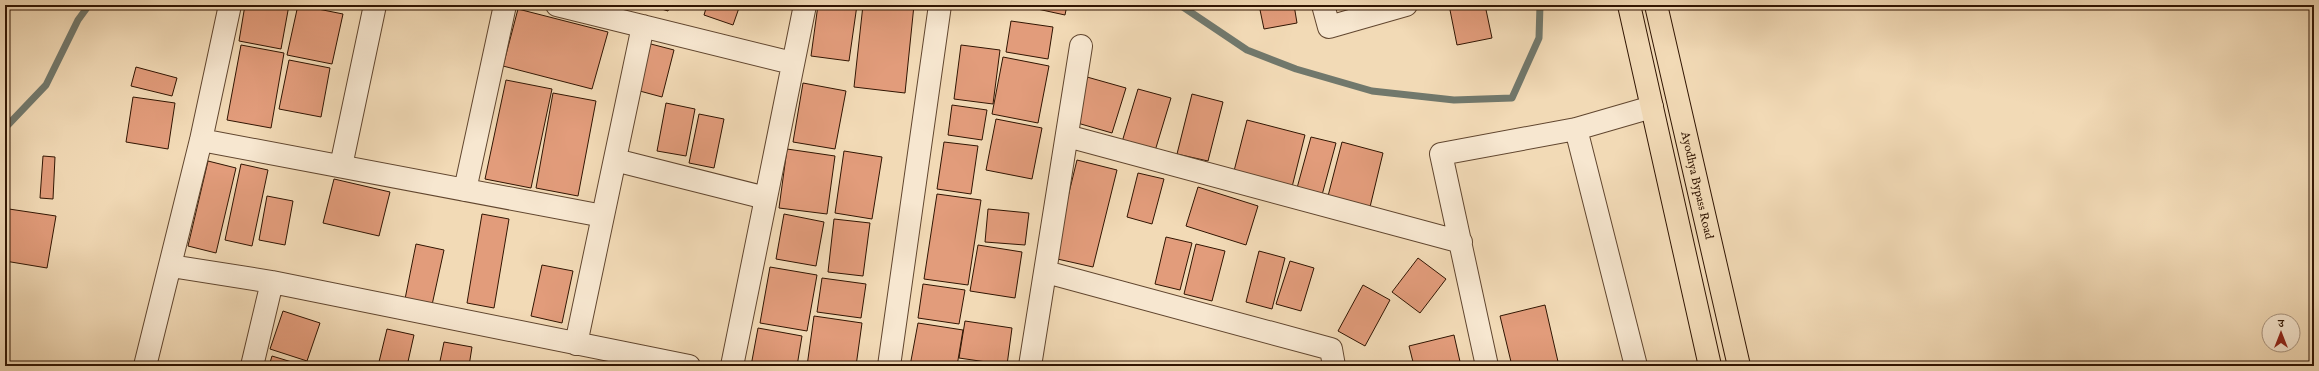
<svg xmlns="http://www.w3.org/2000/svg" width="2319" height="371" font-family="'IM FELL English','Noto Serif Devanagari',serif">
<rect width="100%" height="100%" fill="#f2dab6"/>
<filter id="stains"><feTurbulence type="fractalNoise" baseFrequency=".005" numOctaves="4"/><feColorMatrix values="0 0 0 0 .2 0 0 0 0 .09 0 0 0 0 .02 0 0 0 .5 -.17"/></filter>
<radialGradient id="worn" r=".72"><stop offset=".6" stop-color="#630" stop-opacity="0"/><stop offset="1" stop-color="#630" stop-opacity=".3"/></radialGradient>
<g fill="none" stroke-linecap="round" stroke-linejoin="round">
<path stroke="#71786c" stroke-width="7" d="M1180 5 1247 50 1296 69 1372 91 1454 100 1512 98 1539 38 1540 5
M5 128 46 85 78 20 89 5"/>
</g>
<path fill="#e29c7b" stroke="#311502" d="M245 5H289L281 49 239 41Z
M298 5 343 14 332 64 287 55Z
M322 5H344L343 9Z
M649 5H670L668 11Z
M707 5H740L733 25 704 15Z
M818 5H857L849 61 811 56Z
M863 5H914L905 93 854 87Z
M1019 5H1067L1065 15Z
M1259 5H1294L1297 23 1264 29Z
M1449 5H1485L1492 38 1457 45Z
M518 9 608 32 592 89 503 66Z
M1011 21 1053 27 1048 59 1006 52Z
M647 43 674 50 662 97 636 90Z
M241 45 284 53 271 128 227 120Z
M961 45 1000 50 993 104 954 99Z
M1003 57 1049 66 1038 123 992 114Z
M289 60 330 68 321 117 279 109Z
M136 67 177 78 172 96 131 86Z
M1087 77 1126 88 1112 133 1074 122Z
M506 80 552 89 531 188 485 179Z
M803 83 846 91 835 149 793 142Z
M1138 89 1171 98 1155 151 1122 142Z
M553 93 596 101 578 196 536 188Z
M1192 94 1223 102 1208 161 1177 154Z
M133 97 175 103 168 149 126 142Z
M666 103 695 109 686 156 657 151Z
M952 105 987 110 982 140 948 135Z
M699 114 724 119 714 168 689 163Z
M996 119 1042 128 1032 179 986 170Z
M1247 120 1305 135 1292 187 1234 171Z
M1311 137 1336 143 1322 195 1297 188Z
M944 142 978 146 971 194 937 189Z
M1342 142 1383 153 1370 207 1328 196Z
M787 149 835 156 827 214 779 208Z
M844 151 882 157 872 219 835 213Z
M43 156 55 157 53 199 40 198Z
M1077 160 1117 170 1093 267 1053 258Z
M208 161 236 168 216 253 188 246Z
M241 164 268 170 252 246 225 240Z
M1138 173 1164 179 1152 224 1127 217Z
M334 179 390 192 379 236 323 223Z
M1198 187 1258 206 1246 245 1186 226Z
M937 194 981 200 968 285 924 279Z
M267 196 293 201 285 245 259 240Z
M9 209 56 216 47 268 5 261V233Z
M988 209 1029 213 1025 245 985 242Z
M482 214 509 219 494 308 467 303Z
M784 214 824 222 816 266 776 259Z
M834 219 870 223 863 276 828 272Z
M1166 237 1192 243 1180 290 1155 284Z
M416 244 444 250 432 305 405 299Z
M1196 244 1225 251 1212 301 1184 294Z
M978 245 1022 252 1015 298 970 291Z
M1259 251 1285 258 1272 309 1246 302Z
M1418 258 1446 279 1420 313 1392 292Z
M1290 261 1314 268 1301 311 1276 304Z
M542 265 573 271 562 323 531 316Z
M770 267 817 275 807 331 760 323Z
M822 278 866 284 861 318 817 312Z
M923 284 965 290 959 324 918 318Z
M1363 285 1390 300 1365 346 1338 331Z
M1545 305 1559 366H1512L1500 316Z
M283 311 320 323 307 361 270 349Z
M814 316 862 323 856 366H807Z
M965 321 1012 328 1007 365 959 358Z
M918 323 963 330 957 366H910Z
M758 328 802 336 797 366H751Z
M387 329 414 335 407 366H378Z
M1454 335 1461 366H1414L1409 346Z
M444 342 472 347 469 366H439Z
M272 356 305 366H269Z"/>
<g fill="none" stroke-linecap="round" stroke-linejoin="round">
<defs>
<path id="street" d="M557 5 792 63
M1323 5 1329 27 1406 5
M1576 129 1636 366
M1067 136 1461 242
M201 140 603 216
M615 160 766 198
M341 166 375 5
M465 190 505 5
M171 266 272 282 689 366
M1046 272 1331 349 1334 366
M576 344 643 26
M145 366 201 140 230 5
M252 366 272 282
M732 366 805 5
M889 366 940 5
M1030 366 1081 46
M1487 366 1441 154 1576 129 1652 107"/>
<g id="primary">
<path d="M1629 5 1710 366"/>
<path id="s1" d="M1656 5 1739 366"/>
</g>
</defs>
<use href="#street" stroke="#61462f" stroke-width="24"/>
<use href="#primary" stroke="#311502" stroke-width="24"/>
<use href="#street" stroke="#f7e7d0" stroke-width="22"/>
<use href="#primary" stroke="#f2dab6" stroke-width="22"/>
</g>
<g text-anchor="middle" stroke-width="3" stroke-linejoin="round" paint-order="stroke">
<g font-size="12" fill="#311502" stroke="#f7e7d0">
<text dy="4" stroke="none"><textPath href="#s1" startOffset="185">Ayodhya Bypass Road</textPath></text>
</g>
</g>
<rect width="2319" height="371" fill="none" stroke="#f2dab6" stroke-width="20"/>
<rect x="6" y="6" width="2307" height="359" fill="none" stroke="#311502" stroke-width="2"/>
<rect x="10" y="10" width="2299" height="351" fill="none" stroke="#311502"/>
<g transform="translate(2281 333)"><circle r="19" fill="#f7e7d0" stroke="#a8937e"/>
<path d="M0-3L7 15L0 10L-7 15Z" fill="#8f2418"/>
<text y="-6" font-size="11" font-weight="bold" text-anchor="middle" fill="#311502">उ</text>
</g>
<rect width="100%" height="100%" filter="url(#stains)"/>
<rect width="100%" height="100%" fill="url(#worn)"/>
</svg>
